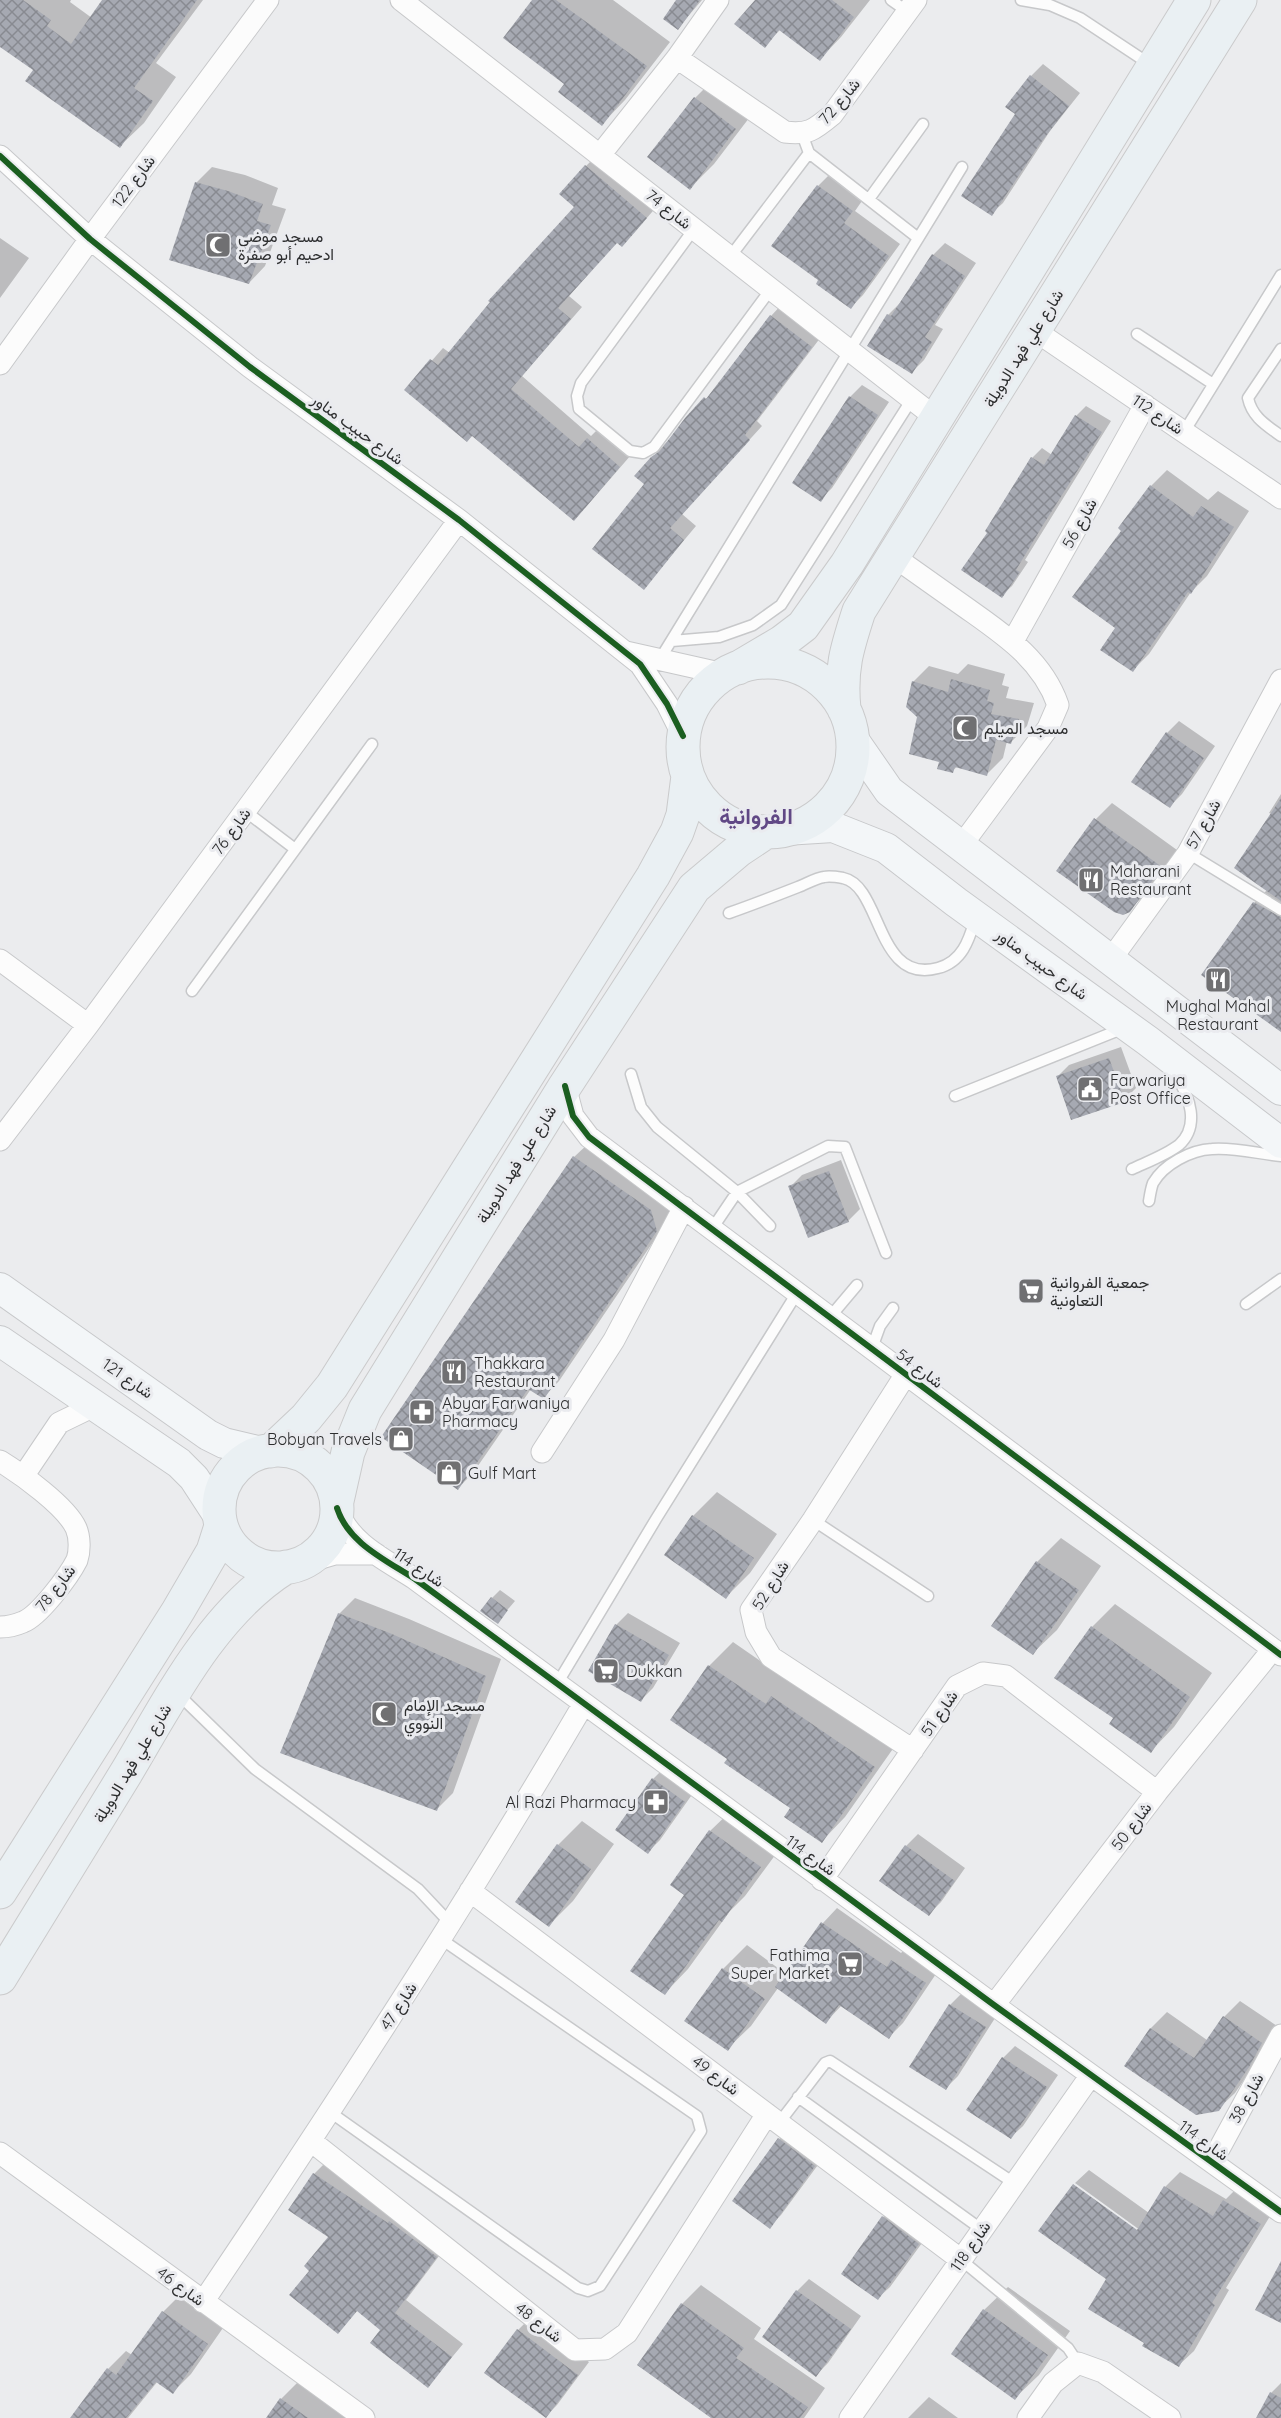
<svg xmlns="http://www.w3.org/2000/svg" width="1281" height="2418" font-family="Quicksand,Vazirmatn,sans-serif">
<defs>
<pattern id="building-cross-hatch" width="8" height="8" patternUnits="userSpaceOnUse" patternTransform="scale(1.5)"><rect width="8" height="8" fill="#a6a9b2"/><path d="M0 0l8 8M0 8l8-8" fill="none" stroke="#888a91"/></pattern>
</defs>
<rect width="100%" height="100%" fill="#ebecee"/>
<path fill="#0003" d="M0 0H71L70 2 92 18 104 0H203L156 63 176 77 144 123 120 146 35 70 0 46Z
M533 0H613L670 42 625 100 602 124 566 84Z
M678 0H702L678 28Z
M756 0H870L841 37 820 59 781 29 764 46Z
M1043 64 1080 93 1050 131 1003 203 991 214 1017 114 1031 76Z
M719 74 759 105 714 164 690 188 695 98Z
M598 154 658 205 634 233 617 241 569 296 582 307 522 376 591 436 600 427 631 455 585 508 406 390 443 348 450 353 576 207 586 166Z
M212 167 245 175 278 188 272 205 286 209 265 266 249 283 196 183Z
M830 174 864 198 855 211 900 244 863 295 851 307 820 280 774 246 818 186Z
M0 238 29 258 0 298Z
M945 243 976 263 935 325 943 329 924 360 912 372 888 315 900 303 933 255Z
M784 302 824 333 757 421 762 426 682 514 696 526 644 588 646 484 652 458 716 388 771 316Z
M862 385 889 402 832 488 820 500 794 483 850 397Z
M1086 406 1111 421 1025 560 1028 562 1012 586 1001 596 1032 458 1042 448 1052 455 1076 416Z
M1167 470 1208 500 1218 491 1249 511 1207 576 1191 592 1149 654 1133 670 1117 628 1123 530 1151 486Z
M968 664 1005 674 1002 685 1009 687 1006 698 1034 703 1027 726 1011 742 1007 741 1003 758 987 774 958 766 952 771 941 761 919 716 913 682 929 666 958 674Z
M1179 721 1215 746 1182 794 1170 806 1167 733Z
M1281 794V1030L1203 975 1254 903 1267 890 1272 814 1269 813Z
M1112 803 1177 850 1146 894 1129 910 1096 819Z
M1121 1047 1136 1088 1124 1100 1057 1077 1069 1065Z
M590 1142 667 1195 672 1214 559 1381 544 1397 531 1389 473 1473 458 1488 574 1157Z
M841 1160 860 1209 848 1221 790 1187 802 1175Z
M717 1492 777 1534 750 1573 726 1597 666 1555 693 1516Z
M1061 1538 1101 1566 1057 1630 1033 1653 993 1626 1037 1562Z
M500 1590 515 1601 497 1622 492 1598Z
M355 1598 409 1619 501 1659 453 1793 437 1809 339 1614Z
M1115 1604 1212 1673 1174 1727 1151 1751 1115 1718 1092 1627Z
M628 1613 680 1643 653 1688 641 1700 616 1625Z
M733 1642 789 1681 897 1743 845 1817 822 1841 792 1808 729 1759 672 1719 709 1666Z
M665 1767 696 1789 660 1840 648 1852 653 1779Z
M734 1808 784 1843 745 1896 730 1911 688 1969 665 1993 686 1894 710 1831Z
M582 1821 614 1844 573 1901 549 1925 558 1845Z
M918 1834 965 1868 941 1902 929 1914 906 1846Z
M837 1908 901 1953 907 1947 940 1968 903 2023 889 2037 842 2005 826 2022 778 1988 751 2026 727 2049 723 1969 747 1945 786 1974 823 1923Z
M962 1993 997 2015 958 2076 946 2088 950 2005Z
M1240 2001 1277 2026 1265 2049 1235 2093 1218 2109 1126 2066 1151 2028 1167 2012 1207 2040 1224 2017Z
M1015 2046 1058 2075 1023 2126 1011 2137 1003 2058Z
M791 2128 826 2154 781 2215 769 2227 779 2139Z
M326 2162 448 2244 406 2300 463 2344 428 2386 382 2330 358 2310 338 2332 312 2270 330 2237 314 2174Z
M1089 2170 1149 2213 1165 2187 1180 2172 1226 2199 1239 2186 1275 2208 1226 2288 1229 2290 1194 2351 1179 2365 1146 2343 1108 2279 1040 2231 1074 2184V2187L1142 2235 1144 2233 1075 2183Z
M895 2205 930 2232 890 2287 878 2298 883 2217Z
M809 2279 861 2316 828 2363 816 2375 764 2337 797 2291Z
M701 2285 761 2328 754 2339 825 2388 804 2418H716L682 2304Z
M1008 2287 1070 2331 1039 2375 1015 2398 984 2310Z
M181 2294 225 2325 191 2374 173 2392 158 2381 128 2418H72L108 2369 126 2351 132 2355 163 2312Z
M530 2318 589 2362 557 2405 545 2417 518 2330Z
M300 2380 352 2418H267L281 2399Z
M1281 2383V2418H1257L1271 2393Z
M929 2397 958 2418H908Z"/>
<path fill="url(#building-cross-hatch)" d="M0 0H23L51 20 47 26 71 44 102 0H197L134 88 153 101 120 148 25 81 33 70 0 47Z
M532 0H556L647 66 602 126 558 92 564 84 503 38Z
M676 0H700L678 30 663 19Z
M755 0H832L854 17 820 61 779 30 765 48 734 24Z
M1030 75 1069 106 1039 145 992 216 961 196 1015 114 1005 107Z
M694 97 736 129 690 190 647 157Z
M585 165 647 218 622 247 617 243 558 308 571 319 511 389 579 447 587 438 620 467 574 521 472 436 467 442 404 390 430 359 438 365 490 302 488 301 574 207 559 194Z
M195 182 228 191 263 204 257 221 271 225 249 284 169 260Z
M817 185 853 211 844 223 889 256 851 309 816 284 818 280 771 246Z
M932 254 965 276 925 337 932 342 912 374 867 346 887 314 891 316Z
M770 315 812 347 745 435 750 440 670 528 684 540 644 590 592 549 644 484 634 476 651 457 660 451 685 418 704 397 706 399Z
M849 396 878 415 821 502 792 483Z
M1075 415 1102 432 1043 525 1016 570 1020 572 1002 598 961 570 987 533 985 531 1031 457 1044 465Z
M1150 485 1193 517 1201 506 1234 527 1191 594 1188 592 1133 672 1100 650 1115 628 1072 597 1121 531 1118 528Z
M951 679 990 690 987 701 994 703 991 714 1019 719 1011 744 996 740 987 776 955 767 953 773 937 769 939 762 909 754 917 717 906 707 912 681 948 692Z
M1166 732 1204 758 1170 808 1131 782Z
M1281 798V901L1234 868Z
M1094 818 1162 867 1130 912 1123 915 1114 912 1056 871Z
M1253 902 1281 917V1032L1201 975Z
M1109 1058 1125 1102 1071 1120 1056 1076Z
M573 1156 651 1210 657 1231 544 1399 528 1389 458 1490 381 1437Z
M829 1171 849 1222 808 1238 788 1186Z
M692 1515 754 1558 726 1599 664 1555Z
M1036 1561 1079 1590 1033 1655 991 1626Z
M491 1597 508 1610 498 1624 480 1611Z
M338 1613 392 1634 486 1676 437 1811 280 1753Z
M615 1624 669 1655 641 1702 588 1671Z
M1091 1626 1190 1697 1151 1753 1109 1724 1113 1718 1054 1678Z
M708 1665 766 1704 771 1696 875 1767 822 1843 784 1817 790 1808 724 1763 727 1759 670 1720Z
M652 1778 685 1802 648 1854 615 1830Z
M709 1830 761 1867 722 1922 719 1920 665 1995 630 1971 684 1895 670 1885Z
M557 1844 591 1869 549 1927 515 1902Z
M905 1845 955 1881 929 1916 879 1881Z
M821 1922 887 1967 891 1960 926 1983 889 2039 839 2005 826 2024 775 1987Z
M722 1968 765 1999 728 2051 684 2021Z
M949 2004 986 2027 946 2090 909 2067Z
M1223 2016 1262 2043 1249 2067 1219 2111 1196 2115 1124 2066 1150 2028 1194 2058Z
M1002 2057 1047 2087 1011 2139 966 2110Z
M778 2138 815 2166 770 2229 732 2201Z
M313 2173 388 2223 389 2221 437 2257 395 2313 452 2357 428 2388 370 2343 380 2330 357 2311 338 2334 289 2295 309 2271 304 2266 328 2237 288 2210Z
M1073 2184 1137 2230 1164 2186 1213 2216 1223 2200 1261 2224 1212 2303 1215 2305 1179 2367 1142 2346 1144 2343 1088 2309 1106 2279 1038 2231Z
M882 2216 919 2244 878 2300 841 2274Z
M1281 2261V2323L1255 2310Z
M796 2290 851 2329 816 2377 762 2337Z
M681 2303 744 2348 736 2358 808 2407 800 2418H711L637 2365Z
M983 2309 1048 2355 1015 2400 951 2354Z
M162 2311 208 2344 173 2394 156 2382 126 2418H70L107 2368 116 2375Z
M517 2329 578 2375 546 2418 484 2373Z
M1270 2392 1281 2398V2418H1256Z
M280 2398 308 2418H266Z"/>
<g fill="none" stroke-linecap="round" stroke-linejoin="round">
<defs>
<path id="lane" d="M891 0 908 12
M1021 0 1050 5 1080 18 1151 65
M802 134 809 153 918 238
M869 199 923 124
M694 229 581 383 577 396 579 409 630 451 643 453 654 447 771 289
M730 257 809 153
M1137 334 1213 384
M1281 349 1248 398C1252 417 1266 425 1281 436
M1184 432 1281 275
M672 641 719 637 753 625 781 605 912 399
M660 659 962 167
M245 811 295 849
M1188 853 1281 910
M729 913C752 905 775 896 798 887 806 884 816 878 824 877 829 876 837 877 843 878 882 886 876 985 938 968 962 962 969 940 975 920
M192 991 372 744
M631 1074 641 1107 657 1127 737 1192 770 1226
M955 1096 1124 1028
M1132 1169C1147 1162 1166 1155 1179 1145 1200 1126 1190 1096 1176 1077
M1149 1201C1150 1195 1151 1188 1153 1183 1164 1164 1191 1150 1212 1149 1234 1147 1259 1154 1281 1156
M712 1229 737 1192 828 1146 845 1147 886 1253
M1246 1304 1281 1279
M830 1317 857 1285
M872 1348 880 1326 893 1308
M813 1520 928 1596
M557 1684 656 1519 797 1293
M178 1694 255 1769 418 1889 450 1923
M798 2097 981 2229
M330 2112 578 2288 588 2291 600 2286 701 2131 697 2116 441 1939
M779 2123 825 2063 830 2061 1014 2183
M960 2259 1068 2348 1078 2363"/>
<path id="street" d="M401 0 936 418
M677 58 785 132C808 135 814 130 832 115L916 0
M600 155 677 58 718 0
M0 156 90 239 250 367 459 520 640 664 667 704 683 736
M1034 330 1281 498
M0 364 90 239 268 0
M893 556C917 573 941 590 965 607 1003 634 1042 659 1058 705L1048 728 961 846
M1013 641 1145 405
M626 652 724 674
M1111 959 1188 853 1281 680
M0 960 88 1025
M565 1086 573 1116 589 1137 1281 1655
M0 1140 88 1025 459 520
M906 1374 813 1520 751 1610 756 1632 771 1657 913 1750
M542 1452 614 1340 684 1207
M0 1461C21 1474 66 1506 76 1528 80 1537 80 1551 77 1560 69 1576 39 1616 23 1622 16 1625 7 1627 0 1627
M24 1475 59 1423 94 1406
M337 1508C348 1543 386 1560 415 1579L994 2005 1281 2212
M297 1565 335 1554H376
M822 1880 957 1686 983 1673 1006 1676 1157 1792
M470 1891 960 2259
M994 2005 1157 1792 1273 1649
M311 2141 575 2350 605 2349 627 2333 767 2114
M0 2153 364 2418
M1212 2162 1281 2035
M203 2302C335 2106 464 1908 583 1705
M850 2418 1091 2075
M1028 2418 1053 2383 1078 2363 1103 2372 1170 2418"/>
<path id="secondary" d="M853 739 889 791 1281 1090
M785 830 833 827 886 848 956 902 1148 1041 1281 1143
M0 1288 208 1435 224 1443 262 1452
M0 1341 179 1463 194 1478 220 1518"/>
<path id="primary" d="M683 747a85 85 0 1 1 170 0a85 85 0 1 1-170 0Z
M738 668 782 642 803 626 847 564 1194 0
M844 709C840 669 847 648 859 611L1240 0
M219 1509a59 59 0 1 1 118 0a59 59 0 1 1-118 0Z
M271 1451 306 1418 332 1386 653 876 677 832 683 815 688 776
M337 1501 348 1452 365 1410 565 1086 694 888 739 850 766 832
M0 1892 178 1611 213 1551 221 1526
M0 1978C42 1909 84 1841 126 1773 169 1701 213 1612 286 1567"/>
</defs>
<use href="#lane" stroke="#c7c8ca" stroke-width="13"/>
<use href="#street" stroke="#c7c8ca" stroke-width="23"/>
<use href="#secondary" stroke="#c7c8ca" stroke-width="32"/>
<use href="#primary" stroke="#cacacb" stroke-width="35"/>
<use href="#lane" stroke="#fcfcfc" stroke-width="10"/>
<use href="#street" stroke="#fcfcfc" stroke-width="21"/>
<use href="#secondary" stroke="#f3f6f8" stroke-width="30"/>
<use href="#primary" stroke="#eaf0f3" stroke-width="33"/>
<defs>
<path id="cycleway" d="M0 156 90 239 250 367 459 520 640 664 667 704 683 736
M565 1086 573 1116 589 1137 1281 1655
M337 1508C348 1543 386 1560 415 1579L994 2005 1281 2212"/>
</defs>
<use href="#cycleway" stroke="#eaebef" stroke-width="10"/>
<use href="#cycleway" stroke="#1b5e20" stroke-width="6"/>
</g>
<defs>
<symbol id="mosque-square" viewBox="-11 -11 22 22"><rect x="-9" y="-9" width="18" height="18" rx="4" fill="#707072" stroke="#eaebef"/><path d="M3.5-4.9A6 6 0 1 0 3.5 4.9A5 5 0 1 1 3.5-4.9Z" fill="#fff"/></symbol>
<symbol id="restaurant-square" viewBox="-11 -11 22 22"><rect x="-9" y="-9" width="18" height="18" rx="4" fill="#707072" stroke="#eaebef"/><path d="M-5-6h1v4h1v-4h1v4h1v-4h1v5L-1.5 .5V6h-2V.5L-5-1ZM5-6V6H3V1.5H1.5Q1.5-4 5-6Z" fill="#fff"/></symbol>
<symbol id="civic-square" viewBox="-11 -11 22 22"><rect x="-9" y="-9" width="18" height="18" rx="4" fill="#707072" stroke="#eaebef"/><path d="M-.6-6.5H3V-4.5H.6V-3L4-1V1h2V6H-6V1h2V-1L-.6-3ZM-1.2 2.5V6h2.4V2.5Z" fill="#fff"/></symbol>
<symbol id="supermarket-square" viewBox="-11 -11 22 22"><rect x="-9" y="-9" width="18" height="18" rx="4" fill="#707072" stroke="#eaebef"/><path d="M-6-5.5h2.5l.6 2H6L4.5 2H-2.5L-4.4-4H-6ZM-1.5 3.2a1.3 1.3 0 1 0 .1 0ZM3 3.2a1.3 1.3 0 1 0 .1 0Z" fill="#fff"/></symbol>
<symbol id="pharmacy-square" viewBox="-11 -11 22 22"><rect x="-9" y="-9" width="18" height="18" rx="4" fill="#707072" stroke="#eaebef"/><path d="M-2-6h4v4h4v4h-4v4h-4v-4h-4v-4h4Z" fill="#fff"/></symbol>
<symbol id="shop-square" viewBox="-11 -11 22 22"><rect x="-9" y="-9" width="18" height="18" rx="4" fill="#707072" stroke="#eaebef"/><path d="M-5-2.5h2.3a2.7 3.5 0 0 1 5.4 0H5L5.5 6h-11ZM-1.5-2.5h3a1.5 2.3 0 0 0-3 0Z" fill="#fff"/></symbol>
</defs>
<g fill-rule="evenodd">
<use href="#mosque-square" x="203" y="230" width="30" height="30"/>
<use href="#mosque-square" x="950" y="713" width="30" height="30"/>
<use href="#restaurant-square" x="1076" y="865" width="30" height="30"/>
<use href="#restaurant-square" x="1203" y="965" width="30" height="30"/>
<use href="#civic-square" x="1075" y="1074" width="30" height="30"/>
<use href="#supermarket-square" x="1016" y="1276" width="30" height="30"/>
<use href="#restaurant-square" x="439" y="1357" width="30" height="30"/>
<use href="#pharmacy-square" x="407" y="1397" width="30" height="30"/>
<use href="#shop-square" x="386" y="1424" width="30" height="30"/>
<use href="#shop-square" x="434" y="1458" width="30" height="30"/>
<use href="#supermarket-square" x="591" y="1656" width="30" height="30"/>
<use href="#mosque-square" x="369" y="1699" width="30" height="30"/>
<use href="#pharmacy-square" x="641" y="1787" width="30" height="30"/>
<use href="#supermarket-square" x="835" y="1949" width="30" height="30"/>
</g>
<g text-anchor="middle" stroke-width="6" stroke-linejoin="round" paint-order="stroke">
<g font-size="16" fill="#2d2e2f" stroke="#eaebef">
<text transform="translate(839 101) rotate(-50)" y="6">شارع 72</text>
<text transform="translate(133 181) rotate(-53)" y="6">شارع 122</text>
<text transform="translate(669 209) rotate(38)" y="6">شارع 74</text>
<text transform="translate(1023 348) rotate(-58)" y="6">شارع علي فهد الدويلة</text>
<text transform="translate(1158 414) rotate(34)" y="6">شارع 112</text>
<text transform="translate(358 429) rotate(36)" y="6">شارع حبيب مناور</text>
<text transform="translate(1079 523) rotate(-61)" y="6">شارع 56</text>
<text transform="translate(1203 824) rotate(-61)" y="6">شارع 57</text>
<text transform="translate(231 831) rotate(-54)" y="6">شارع 76</text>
<text transform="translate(1042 964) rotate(36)" y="6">شارع حبيب مناور</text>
<text transform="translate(516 1164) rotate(-58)" y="6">شارع علي فهد الدويلة</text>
<text transform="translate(920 1368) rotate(37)" y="6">شارع 54</text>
<text transform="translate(128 1378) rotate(35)" y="6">شارع 121</text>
<text transform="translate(419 1567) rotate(34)" y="6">شارع 114</text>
<text transform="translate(770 1585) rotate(-58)" y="6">شارع 52</text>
<text transform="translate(55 1588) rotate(-52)" y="6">شارع 78</text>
<text transform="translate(939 1713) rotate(-55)" y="6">شارع 51</text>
<text transform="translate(132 1763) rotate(-59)" y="6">شارع علي فهد الدويلة</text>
<text transform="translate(1131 1826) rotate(-53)" y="6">شارع 50</text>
<text transform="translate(811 1855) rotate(36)" y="6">شارع 114</text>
<text transform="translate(398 2006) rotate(-57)" y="6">شارع 47</text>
<text transform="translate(716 2075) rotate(37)" y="6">شارع 49</text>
<text transform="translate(1246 2098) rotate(-61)" y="6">شارع 38</text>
<text transform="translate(1204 2140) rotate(36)" y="6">شارع 114</text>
<text transform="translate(970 2246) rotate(-55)" y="6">شارع 118</text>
<text transform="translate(181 2286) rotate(36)" y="6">شارع 46</text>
<text transform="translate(539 2322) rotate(38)" y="6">شارع 48</text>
</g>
<g font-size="16" fill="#2d2e2f" stroke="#eaebef" text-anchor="start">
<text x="238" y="242">مسجد موضي<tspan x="238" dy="18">ادحيم أبو صفرة</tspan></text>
<text x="984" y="734">مسجد الميلم</text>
<text x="1110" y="877">Maharani<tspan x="1110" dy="18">Restaurant</tspan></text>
<text x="1218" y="1012" text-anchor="middle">Mughal Mahal<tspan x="1218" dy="18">Restaurant</tspan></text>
<text x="1110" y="1086">Farwariya<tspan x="1110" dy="18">Post Office</tspan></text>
<text x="1050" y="1288">جمعية الفروانية<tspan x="1050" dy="18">التعاونية</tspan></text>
<text x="474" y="1369">Thakkara<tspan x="474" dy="18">Restaurant</tspan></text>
<text x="442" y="1409">Abyar Farwaniya<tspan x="442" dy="18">Pharmacy</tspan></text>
<text x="382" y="1445" text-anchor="end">Bobyan Travels</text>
<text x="468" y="1479">Gulf Mart</text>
<text x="626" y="1677">Dukkan</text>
<text x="404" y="1711">مسجد الإمام<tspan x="404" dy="18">النووي</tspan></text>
<text x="636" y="1808" text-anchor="end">Al Razi Pharmacy</text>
<text x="830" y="1961" text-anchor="end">Fathima<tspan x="830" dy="18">Super Market</tspan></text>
</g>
<g font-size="22" font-weight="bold" fill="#614885" stroke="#eaebef">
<text x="756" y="824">الفروانية</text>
</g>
</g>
</svg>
